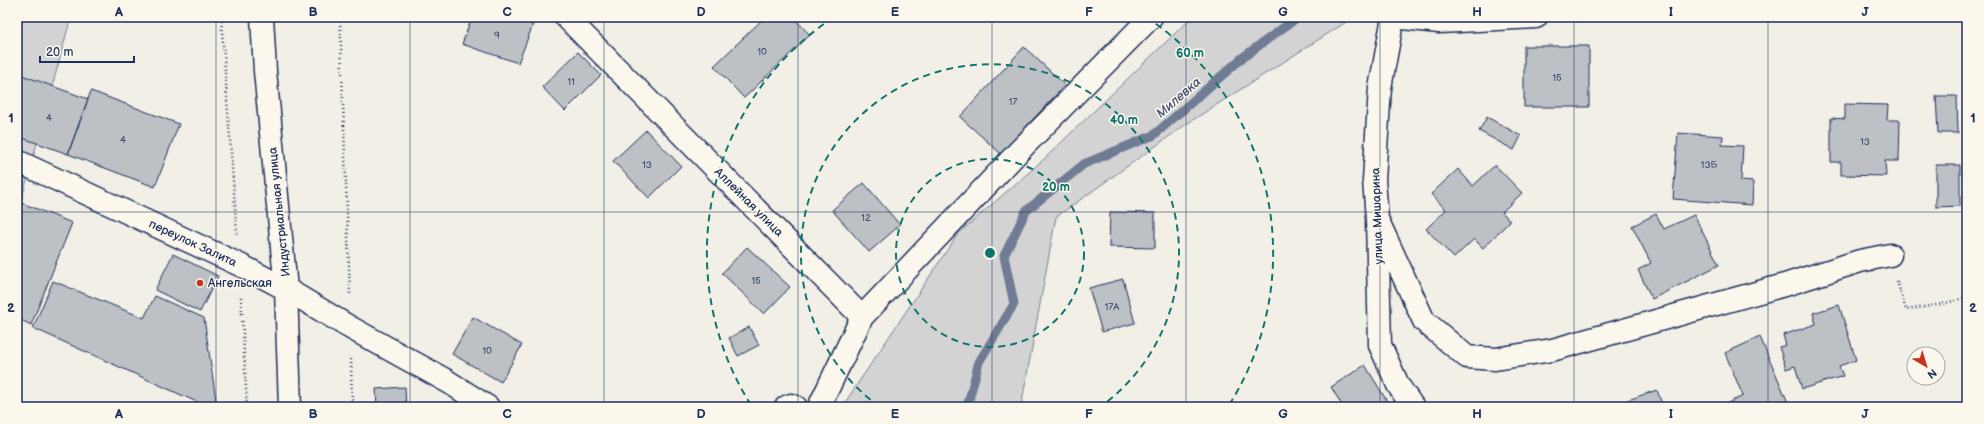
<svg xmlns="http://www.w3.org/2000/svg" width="1984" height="424" font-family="'Balsamiq Sans',sans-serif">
<rect width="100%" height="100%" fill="#f2efe6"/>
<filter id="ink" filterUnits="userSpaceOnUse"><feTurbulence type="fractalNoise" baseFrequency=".025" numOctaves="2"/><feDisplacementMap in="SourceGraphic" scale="8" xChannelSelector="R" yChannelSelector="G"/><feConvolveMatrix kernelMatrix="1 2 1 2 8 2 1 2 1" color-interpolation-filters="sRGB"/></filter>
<g filter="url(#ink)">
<path fill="#d2d3d2" stroke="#768198" d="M17 17H71L21 202 17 201Z
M1192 17H1354L1188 123 1056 217 1021 407H842L958 234 1043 160Z"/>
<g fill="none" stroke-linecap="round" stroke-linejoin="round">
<path stroke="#707b93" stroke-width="9" d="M967 407 979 362 1014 304 1004 256 1026 211 1084 164 1154 135 1242 58 1298 17"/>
</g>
<path fill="#bdc0c4" stroke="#1b2f5e" d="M472 17H510L533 25 518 63 462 44Z
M765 17H793L810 35 744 98 714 66Z
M1524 46H1589V107H1524Z
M1024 47 1065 85 1001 154 960 117Z
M578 52 601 75 565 111 542 87Z
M19 74 88 99 68 154 17 136V78Z
M91 91 179 124 155 187 68 154Z
M1936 96H1957L1958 133H1938Z
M1845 104 1888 105 1887 120H1900L1899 161H1885L1886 176 1841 175V162H1831V118L1845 119Z
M1487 117 1521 136 1514 150 1479 131Z
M646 130 681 166 649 198 613 161Z
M1678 133 1723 136 1722 145 1743 146 1741 181 1753 182 1752 205 1673 199Z
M1495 165 1522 193 1502 212 1510 221 1483 248 1474 239 1454 258 1426 229 1446 210 1431 194 1458 169 1473 186Z
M1936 165H1960V206L1936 207Z
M864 183 900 225 869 252 832 210Z
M17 201 72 223 31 325 17 318Z
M1110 212 1155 213V248L1109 247Z
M1656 214 1664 229 1694 215 1719 265 1652 299 1638 270 1651 263 1632 226Z
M747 247 790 287 764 314 722 273Z
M173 254 218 276 200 312 155 290Z
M1123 279 1135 323 1102 332 1089 288Z
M53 281 144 318 155 296 204 318 217 407H208L33 328Z
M1839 305 1856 360 1839 366 1843 376 1802 389 1795 366 1786 369 1779 347 1786 345 1783 335 1816 324 1813 313Z
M473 317 522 345 501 382 452 354Z
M749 327 759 345 738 356 729 338Z
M1760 337 1790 407H1719L1743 396 1725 353Z
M1365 365 1390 406 1388 407H1343L1331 387Z
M405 387 406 407H377L376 389Z
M1657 390 1663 407H1611L1610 406Z"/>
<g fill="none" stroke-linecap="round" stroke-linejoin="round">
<defs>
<path id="minor" d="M262 17 265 71 286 289 290 407
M566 17 862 317 819 407
M1393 17 1380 88 1374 180 1377 219 1380 345 1398 385 1413 407
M1394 17 1439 22 1536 17
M17 161 240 265 286 289 351 328 447 381 488 407
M1377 219 1424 321 1467 357 1495 359 1552 350 1788 284 1860 261 1890 255
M862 317 1020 150 1151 17
M786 407 791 405 796 407"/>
</defs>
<use href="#minor" stroke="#1b2f5e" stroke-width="25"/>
<path stroke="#1b2f5e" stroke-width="2.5" stroke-dasharray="1 3" stroke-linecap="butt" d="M221 17 237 234
M340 17 350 294
M1897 281 1906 310 1942 304 1967 297
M241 297 247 407
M351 359 352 407"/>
<use href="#minor" stroke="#fbf7ec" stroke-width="22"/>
</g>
</g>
<path fill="none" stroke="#1b2f5e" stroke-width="1" stroke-opacity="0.55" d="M216 17V407M410 17V407M604 17V407M798 17V407M992 17V407M1186 17V407M1380 17V407M1574 17V407M1768 17V407M17 212H1967"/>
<g fill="none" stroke="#0f766e" stroke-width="2" stroke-dasharray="7 5">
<circle cx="990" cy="253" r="94"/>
<path d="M880 407A189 189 0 1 1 1100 407"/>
<path d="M751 405A283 283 0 0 1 834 17M1146 17A283 283 0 0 1 1229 405"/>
</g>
<circle fill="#c8321e" stroke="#fbf7ec" stroke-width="1.5" cx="200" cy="283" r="4"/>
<g text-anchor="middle" stroke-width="3" stroke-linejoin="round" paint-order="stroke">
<g font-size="10" fill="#445378">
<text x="497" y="38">9</text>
<text x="762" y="55">10</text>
<text x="1557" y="81">15</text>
<text x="571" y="85">11</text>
<text x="1013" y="105">17</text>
<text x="49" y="121">4</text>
<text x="123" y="143">4</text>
<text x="1865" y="145">13</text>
<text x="647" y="168">13</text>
<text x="1709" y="168">13Б</text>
<text x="866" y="221">12</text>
<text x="756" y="284">15</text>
<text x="1112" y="310">17А</text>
<text x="487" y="354">10</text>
</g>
<g font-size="12" fill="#1b2f5e" stroke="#fbf7ec">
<text transform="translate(749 202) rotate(45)" y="4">Аллейная улица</text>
<text transform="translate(279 212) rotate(-96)" y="4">Индустриальная улица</text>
<text transform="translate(1377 216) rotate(-92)" y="4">улица Мишарина</text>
<text transform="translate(193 243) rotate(25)" y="4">переулок Залита</text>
</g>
<g font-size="12" fill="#1b2f5e" stroke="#fbf7ec" text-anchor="start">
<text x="208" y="287">Ангельская</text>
</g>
<g font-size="13" font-style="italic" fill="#465579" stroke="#fbf7ec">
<text transform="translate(1178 97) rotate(-41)" y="5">Милевка</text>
</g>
</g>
<circle cx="990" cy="253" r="6" fill="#0f766e" stroke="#fbf7ec" stroke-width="2"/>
<g font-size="12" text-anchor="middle" font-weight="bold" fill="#0f766e" stroke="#fbf7ec" stroke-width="3" stroke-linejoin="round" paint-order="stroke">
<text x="1190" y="57">60 m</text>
<text x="1124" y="124">40 m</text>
<text x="1056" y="191">20 m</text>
</g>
<rect width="1984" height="424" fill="none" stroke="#fbf7ec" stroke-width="44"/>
<g transform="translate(1926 366) rotate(142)"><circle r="19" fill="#fbf7ec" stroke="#a1a7b3"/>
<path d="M0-3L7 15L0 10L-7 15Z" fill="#c8321e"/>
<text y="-6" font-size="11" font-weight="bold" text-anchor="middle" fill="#1b2f5e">N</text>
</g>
<path d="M40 56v6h94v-6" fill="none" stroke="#1b2f5e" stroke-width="2"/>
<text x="46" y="56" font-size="12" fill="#1b2f5e" stroke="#fbf7ec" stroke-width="3" paint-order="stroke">20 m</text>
<rect x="22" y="22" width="1940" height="380" fill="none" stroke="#1b2f5e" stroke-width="1.5"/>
<g font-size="13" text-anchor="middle" font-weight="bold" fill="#1b2f5e">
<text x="119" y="16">A</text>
<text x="313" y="16">B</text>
<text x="507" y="16">C</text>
<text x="701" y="16">D</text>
<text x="895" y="16">E</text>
<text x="1089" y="16">F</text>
<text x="1283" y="16">G</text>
<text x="1477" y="16">H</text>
<text x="1671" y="16">I</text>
<text x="1865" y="16">J</text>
<text x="11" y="122">1</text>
<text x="1973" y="122">1</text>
<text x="11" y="312">2</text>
<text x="1973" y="312">2</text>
<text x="119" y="418">A</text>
<text x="313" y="418">B</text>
<text x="507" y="418">C</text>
<text x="701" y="418">D</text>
<text x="895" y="418">E</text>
<text x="1089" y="418">F</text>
<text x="1283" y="418">G</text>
<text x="1477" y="418">H</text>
<text x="1671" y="418">I</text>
<text x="1865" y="418">J</text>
</g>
</svg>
